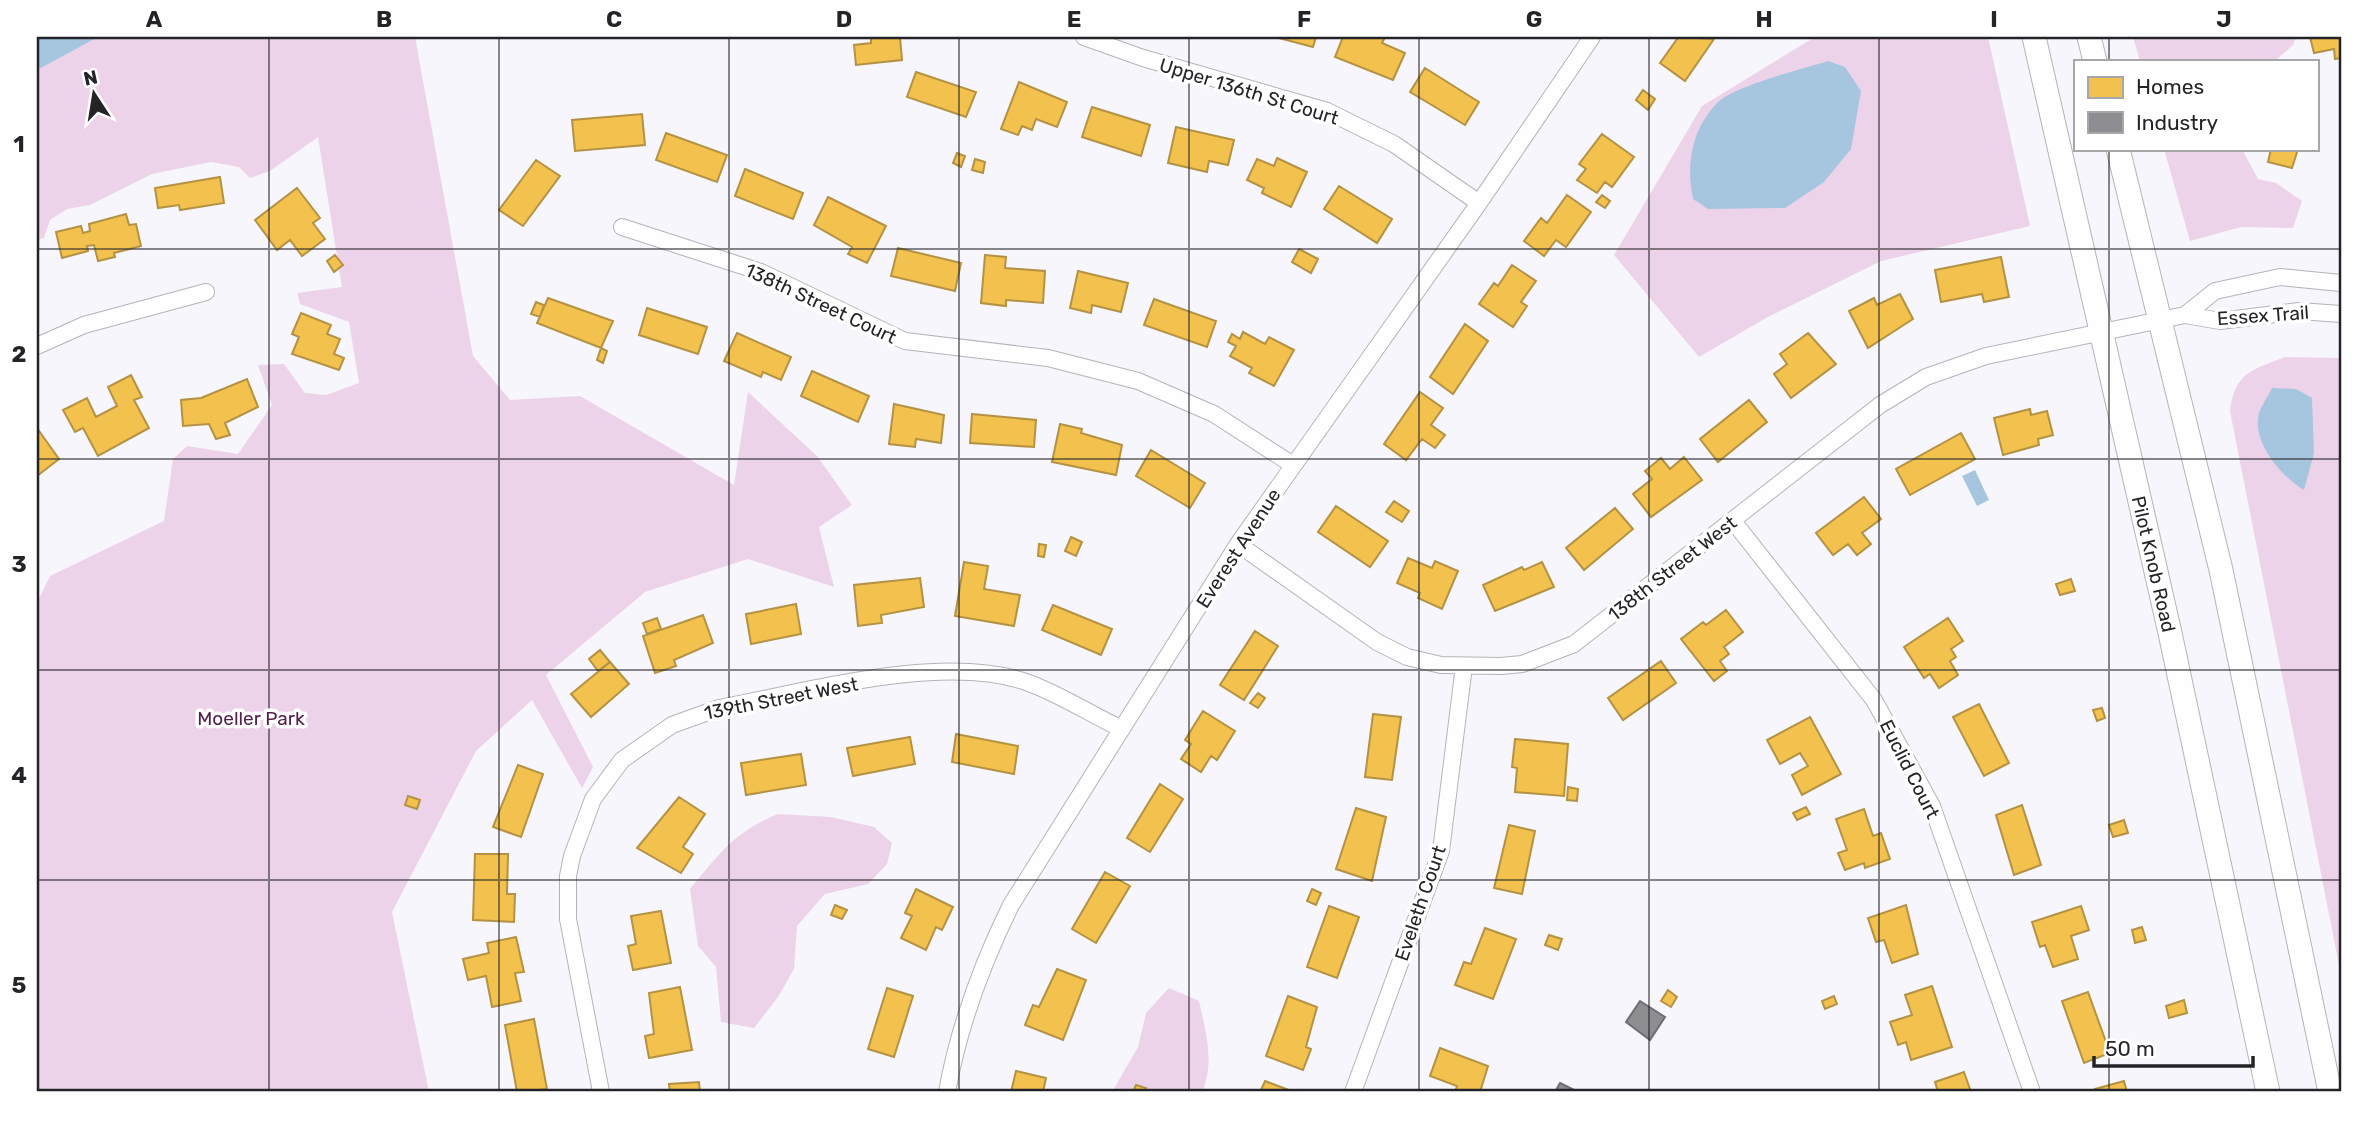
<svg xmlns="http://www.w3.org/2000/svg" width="2378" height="1129" font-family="Rubik,sans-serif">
<rect width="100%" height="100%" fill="#f7f6fc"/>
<path fill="#edd3e9" d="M37 37H415L473 356 510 400 580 396 734 485 748 392 817 456 852 505 819 527 834 587 748 559 645 592 546 675 593 767 582 788 532 700 476 751 392 912 429 1092H37V603L50 576 164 521 173 459 187 446 238 454 272 405 258 365 284 364 305 393 326 395 359 383 349 322 300 304 297 293 342 287 318 137 270 171 250 178 239 167 211 162 152 174 90 205 67 209 50 220 44 238 37 240Z
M1815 37H1988L2030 226 1881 261 1766 318 1699 357 1614 255 1702 106Z
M2133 37H2296L2293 45 2275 61H2140Z
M2164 149H2242L2258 179 2276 183 2302 201 2293 228 2241 227 2190 241Z
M2285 357 2341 358V975L2230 411C2235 372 2252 370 2285 357Z
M778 814 831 817 874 827 892 843 887 864 868 884 825 894 797 926 794 969 778 997 754 1028 721 1022 716 967 698 946 690 889C718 855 735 831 778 814Z
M1169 988 1199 1001C1206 1032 1215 1062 1202 1092H1112L1138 1047 1146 1013Z"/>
<path fill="#a6c6e0" d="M37 37H98L37 70Z
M1828 61 1845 67 1861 91 1851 149 1824 182 1785 208 1708 209 1693 199C1686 165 1691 130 1717 103 1733 86 1803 69 1828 61Z
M2272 388 2296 389 2312 398 2314 453 2304 490C2282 477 2251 442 2259 413 2262 405 2268 396 2272 388Z
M1975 470 1989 500 1977 506 1962 476Z"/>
<path fill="#f2c14e" stroke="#b49243" stroke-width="2" d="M871 37H900L902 60 856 65 854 45 871 43Z
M1275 37H1316L1313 47Z
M1343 37H1385L1382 43 1405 53 1393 80 1335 57Z
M1674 37 1714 39 1685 81 1660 63 1677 39Z
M2310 37H2341V58L2335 59 2334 49 2314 53Z
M1425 68 1479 102 1465 125 1410 92Z
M916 72 976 92 966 117 907 97Z
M1019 82 1067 102 1057 127 1036 119 1032 130 1022 126 1018 135 1001 129Z
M1643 90 1655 99 1648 110 1636 100Z
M1092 107 1150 125 1141 156 1082 137Z
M642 114 645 145 575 151 572 120Z
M1176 127 1234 140 1228 165 1209 161 1207 172 1168 163Z
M666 133 727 155 717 182 656 160Z
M1602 134 1634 157 1612 187 1605 182 1597 193 1577 180 1586 169 1579 164Z
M2271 149H2298L2292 168 2268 162Z
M957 153 965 156 961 167 953 163Z
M1277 158 1307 172 1291 207 1262 193 1264 188 1247 180 1257 159 1274 166Z
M975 159 985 162 983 173 972 170Z
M536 160 560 176 523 226 499 210Z
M745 169 803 193 793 219 735 196Z
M220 177 224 203 180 210 179 205 158 208 155 188Z
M1339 186 1392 219 1377 243 1324 209Z
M297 188 320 218 313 223 325 239 302 256 290 240 277 250 255 220Z
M1567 195 1591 212 1566 247 1556 240 1544 256 1524 241 1541 218 1547 223Z
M1602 195 1610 201 1605 208 1596 202Z
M828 197 886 226 867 263 848 254 852 247 814 225Z
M126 214 129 225 136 224 141 246 114 253 115 257 98 261 94 245 87 246 88 251 62 258 56 232 81 226 83 233 90 231 89 224Z
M898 248 961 263 955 291 891 276Z
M1299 249 1318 259 1311 273 1292 262Z
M335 255 343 265 334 272 327 261Z
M985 255 1006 257 1005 268 1045 271 1043 303 1006 300V306L981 303Z
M2001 257 2009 297 1984 302 1982 294 1941 302 1935 270Z
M1512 265 1536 281 1521 302 1527 306 1513 327 1479 304 1494 283 1498 286Z
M1078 271 1128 283 1121 312 1092 305 1091 313 1070 308Z
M1900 294 1913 319 1868 348 1849 311 1874 298 1877 305Z
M548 298 613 321 601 348 537 323Z
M1154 299 1216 321 1207 347 1144 325Z
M536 302 544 305 540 317 531 314Z
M647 308 707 327 698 354 639 335Z
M301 313 331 325 327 334 340 339 334 354 344 358 339 370 292 354 299 337 292 334Z
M1465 324 1488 341 1453 394 1430 377Z
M1243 332 1265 344 1269 337 1294 350 1274 386 1249 373 1252 368 1230 356 1236 346 1228 342 1232 334 1240 339Z
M737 333 791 357 781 380 763 372 761 377 724 361Z
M1808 333 1836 364 1791 398 1774 374 1787 364 1780 354Z
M601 348 607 351 603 363 597 360Z
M812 371 869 396 858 422 801 396Z
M131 375 142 397 134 400 149 428 98 456 83 428 75 432 63 410 87 398 96 417 117 406 108 387Z
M247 379 258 407 225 423 230 435 216 439 209 424 183 426 181 400 201 398Z
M1420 392 1443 408 1431 425 1445 435 1435 448 1422 439 1406 460 1384 444Z
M1749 400 1767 422 1718 462 1700 439Z
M894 404 944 415 941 443 916 439 915 447 889 444Z
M2030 409 2031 415 2047 411 2053 435 2038 439 2039 445 2003 455 1994 418Z
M972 414 1036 420 1034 447 970 443Z
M1060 424 1082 429 1081 433 1122 445 1116 475 1052 462Z
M37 428 59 459 37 476Z
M1961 433 1975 459 1910 495 1896 469Z
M1151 450 1205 483 1190 508 1136 476Z
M1684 457 1702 480 1651 517 1633 494 1652 479 1645 471 1661 458 1670 469Z
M1864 497 1881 519 1862 533 1871 544 1857 555 1848 544 1833 555 1816 533Z
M1394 501 1409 511 1402 522 1386 512Z
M1336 506 1388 541 1370 567 1318 532Z
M1615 508 1633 529 1584 570 1566 548Z
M1071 537 1082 542 1076 556 1065 551Z
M1039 544 1046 545 1044 557 1038 556Z
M1408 558 1432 568 1435 561 1458 571 1442 609 1418 598 1420 593 1397 583Z
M964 562 988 566 984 589 1020 595 1014 626 955 616Z
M1542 562 1554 587 1495 611 1483 585 1522 567 1524 570Z
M920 578 924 607 881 615 882 623 858 626 854 585Z
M2071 579 2075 591 2060 595 2056 584Z
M796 604 801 634 751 644 746 614Z
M1053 605 1112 629 1101 655 1042 630Z
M1726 610 1743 632 1724 647 1729 654 1720 661 1727 671 1714 681 1681 639 1703 622 1706 625Z
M703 615 713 643 674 660 676 666 655 673 643 636Z
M657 618 661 629 647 634 643 623Z
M1948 618 1963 641 1951 649 1956 657 1950 661 1958 675 1939 688 1930 674 1924 678 1904 647Z
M1255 631 1278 646 1244 700 1220 685Z
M600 650 610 662 598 671 589 659Z
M1661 661 1676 683 1623 720 1608 698Z
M610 662 629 684 591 717 571 694Z
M1258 693 1265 698 1258 708 1250 703Z
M1979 704 2009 763 1984 776 1953 717Z
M2102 708 2105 718 2097 721 2093 710Z
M1203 711 1235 731 1217 760 1211 756 1201 772 1181 759 1191 744 1185 740Z
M1373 714 1401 717 1392 780 1365 777Z
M1810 717 1841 774 1802 795 1792 775 1808 766 1800 753 1780 764 1767 740Z
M956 734 1018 746 1014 774 952 762Z
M910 737 915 764 853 776 847 748Z
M1515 739 1568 744 1564 796 1515 792 1517 768 1512 767Z
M801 754 806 785 746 795 741 763Z
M518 765 543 774 521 837 493 827Z
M1160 784 1183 799 1150 852 1127 838Z
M1568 787 1578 789 1577 801 1567 800Z
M408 796 420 800 417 809 405 805Z
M679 797 705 814 683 847 693 854 681 873 637 848Z
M2022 805 2041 865 2014 875 1996 815Z
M1806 807 1810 814 1797 820 1793 813Z
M1356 808 1386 817 1372 881 1336 869Z
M1864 809 1873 836 1881 833 1890 859 1865 868 1864 863 1845 870 1838 853 1847 850 1836 819Z
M2124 820 2128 833 2113 837 2109 825Z
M1509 825 1535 831 1522 894 1494 888Z
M475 854H508L507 894H515L514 922 473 920Z
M1105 872 1130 886 1096 943 1072 929Z
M916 889 953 907 942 930 936 927 926 950 901 938 912 916 905 913Z
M1312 889 1321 893 1316 905 1307 901Z
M835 905 847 910 842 919 831 915Z
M1906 905 1918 954 1892 963 1884 940 1876 942 1868 918Z
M1329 906 1359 917 1337 978 1307 967Z
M2081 906 2089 930 2071 936 2078 959 2053 967 2045 945 2040 947 2032 922Z
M661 911 671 963 633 970 628 946 636 944 631 916Z
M2142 927 2146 940 2135 943 2132 930Z
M1485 928 1516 939 1493 999 1455 985 1464 962 1471 964Z
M1549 935 1562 939 1558 950 1545 945Z
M516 937 524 972 515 973 521 1001 492 1007 486 976 468 980 463 959 489 953 487 943Z
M1057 969 1086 980 1063 1040 1025 1025 1033 1005 1039 1007Z
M1932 986 1952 1047 1911 1060 1906 1042 1898 1045 1890 1022 1912 1015 1905 995Z
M680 987 692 1050 649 1058 645 1036 654 1034 649 993Z
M887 988 913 996 894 1057 868 1049Z
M1668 990 1677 997 1671 1007 1661 1001Z
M2088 992 2110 1053 2084 1063 2062 1001Z
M1288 996 1317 1007 1306 1047 1311 1049 1303 1070 1266 1056Z
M1834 996 1837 1004 1825 1009 1822 1001Z
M2184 1000 2187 1013 2169 1018 2166 1006Z
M534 1019 547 1089 517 1092 505 1025Z
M1440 1048 1488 1066 1480 1092H1455L1457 1086 1430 1076Z
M1016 1071 1046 1078 1043 1092H1011Z
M1964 1072 1971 1092H1938L1935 1082Z
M1265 1081 1294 1092H1260Z
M2124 1081 2127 1092H2096L2095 1089Z
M699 1082 700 1092H670L669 1084Z
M1136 1085 1146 1088 1144 1092H1133Z"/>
<path fill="#8d8d92" stroke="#6e6e72" stroke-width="2" d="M1640 1001 1665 1017 1650 1040 1626 1022Z
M1560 1083 1578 1092H1555Z"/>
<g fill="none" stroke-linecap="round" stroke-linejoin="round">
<defs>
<path id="minor" d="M1084 37 1143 58 1327 111 1394 144 1479 203
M622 227 761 272 905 341 1048 358 1138 381 1214 414 1293 465
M2185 315 2215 291 2280 277 2341 283
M37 346 84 325 206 292
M1733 521 1874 700 1932 806 2032 1092
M1238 544 1377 642 1407 657 1441 665 1501 666 1522 664 1574 644 1880 405 1926 377 1986 356 2185 315 2220 321 2299 311 2341 314
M601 1092 568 919V876L572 856 593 799 622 760 672 725 719 708C806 692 942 653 1026 682 1058 693 1090 714 1122 729
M947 1092C959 1025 981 966 1011 905L1238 544 1479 203 1592 37
M1353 1092 1441 851 1464 666"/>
<path id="secondary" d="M2034 37 2170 633 2268 1092
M2089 37 2095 61
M2118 149 2221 570 2330 1092"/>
</defs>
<use href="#minor" stroke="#b4b4b8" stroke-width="18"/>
<use href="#secondary" stroke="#b4b4b8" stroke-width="25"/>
<use href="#minor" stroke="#fefeff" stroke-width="16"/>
<use href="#secondary" stroke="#fefeff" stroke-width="23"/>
</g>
<path fill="none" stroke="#242428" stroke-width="2" stroke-opacity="0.55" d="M269 37V1092M499 37V1092M729 37V1092M959 37V1092M1189 37V1092M1419 37V1092M1649 37V1092M1879 37V1092M2109 37V61M2109 149V1092M37 249H2341M37 459H2341M37 670H2341M37 880H2341"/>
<g text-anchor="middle" stroke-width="7" stroke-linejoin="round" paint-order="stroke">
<g font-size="19" fill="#242428" stroke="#fff">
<text transform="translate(1249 91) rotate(17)" y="7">Upper 136th St Court</text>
<text transform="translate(821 303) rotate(25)" y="7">138th Street Court</text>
<text transform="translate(2263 315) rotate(-4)" y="7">Essex Trail</text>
<text transform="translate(1238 548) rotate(-57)" y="7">Everest Avenue</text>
<text transform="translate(2154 564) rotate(77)" y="7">Pilot Knob Road</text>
<text transform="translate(1672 568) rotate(-38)" y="7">138th Street West</text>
<text transform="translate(781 698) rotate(-11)" y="7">139th Street West</text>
<text transform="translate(1910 769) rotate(63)" y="7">Euclid Court</text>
<text transform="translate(1420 903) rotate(-71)" y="7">Eveleth Court</text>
</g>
<g font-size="19" fill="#56204c" stroke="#fff">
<text x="251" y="725">Moeller Park</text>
</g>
</g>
<rect width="2378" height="1129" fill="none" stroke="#ffffff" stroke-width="77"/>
<rect x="2074" y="60" width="245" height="91" fill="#ffffff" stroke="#a7a7a9" stroke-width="2"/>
<rect x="2088" y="77" width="35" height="21" fill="#f2c14e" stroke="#a7a7a9" stroke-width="2"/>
<text x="2136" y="94" font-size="21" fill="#242428">Homes</text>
<rect x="2088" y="112" width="35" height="21" fill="#8d8d92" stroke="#a7a7a9" stroke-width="2"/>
<text x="2136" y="130" font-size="21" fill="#242428">Industry</text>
<g transform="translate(94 94) rotate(348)" stroke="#ffffff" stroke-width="5" paint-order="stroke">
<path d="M0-5L12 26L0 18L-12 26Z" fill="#242428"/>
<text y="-10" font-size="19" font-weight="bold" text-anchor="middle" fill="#242428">N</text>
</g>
<path d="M2094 1056v10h159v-10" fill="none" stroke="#242428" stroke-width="3.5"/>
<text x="2105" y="1056" font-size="21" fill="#242428" stroke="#ffffff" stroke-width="5" paint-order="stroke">50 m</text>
<rect x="38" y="38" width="2302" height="1052" fill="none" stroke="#242428" stroke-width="2.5"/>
<g font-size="23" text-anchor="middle" font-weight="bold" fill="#242428">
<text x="154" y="27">A</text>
<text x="384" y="27">B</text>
<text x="614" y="27">C</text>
<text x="844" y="27">D</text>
<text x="1074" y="27">E</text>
<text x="1304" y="27">F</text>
<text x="1534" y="27">G</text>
<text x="1764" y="27">H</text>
<text x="1994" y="27">I</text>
<text x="2224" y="27">J</text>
<text x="19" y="152">1</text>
<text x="19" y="362">2</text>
<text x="19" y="572">3</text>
<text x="19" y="783">4</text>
<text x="19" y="993">5</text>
</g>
</svg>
